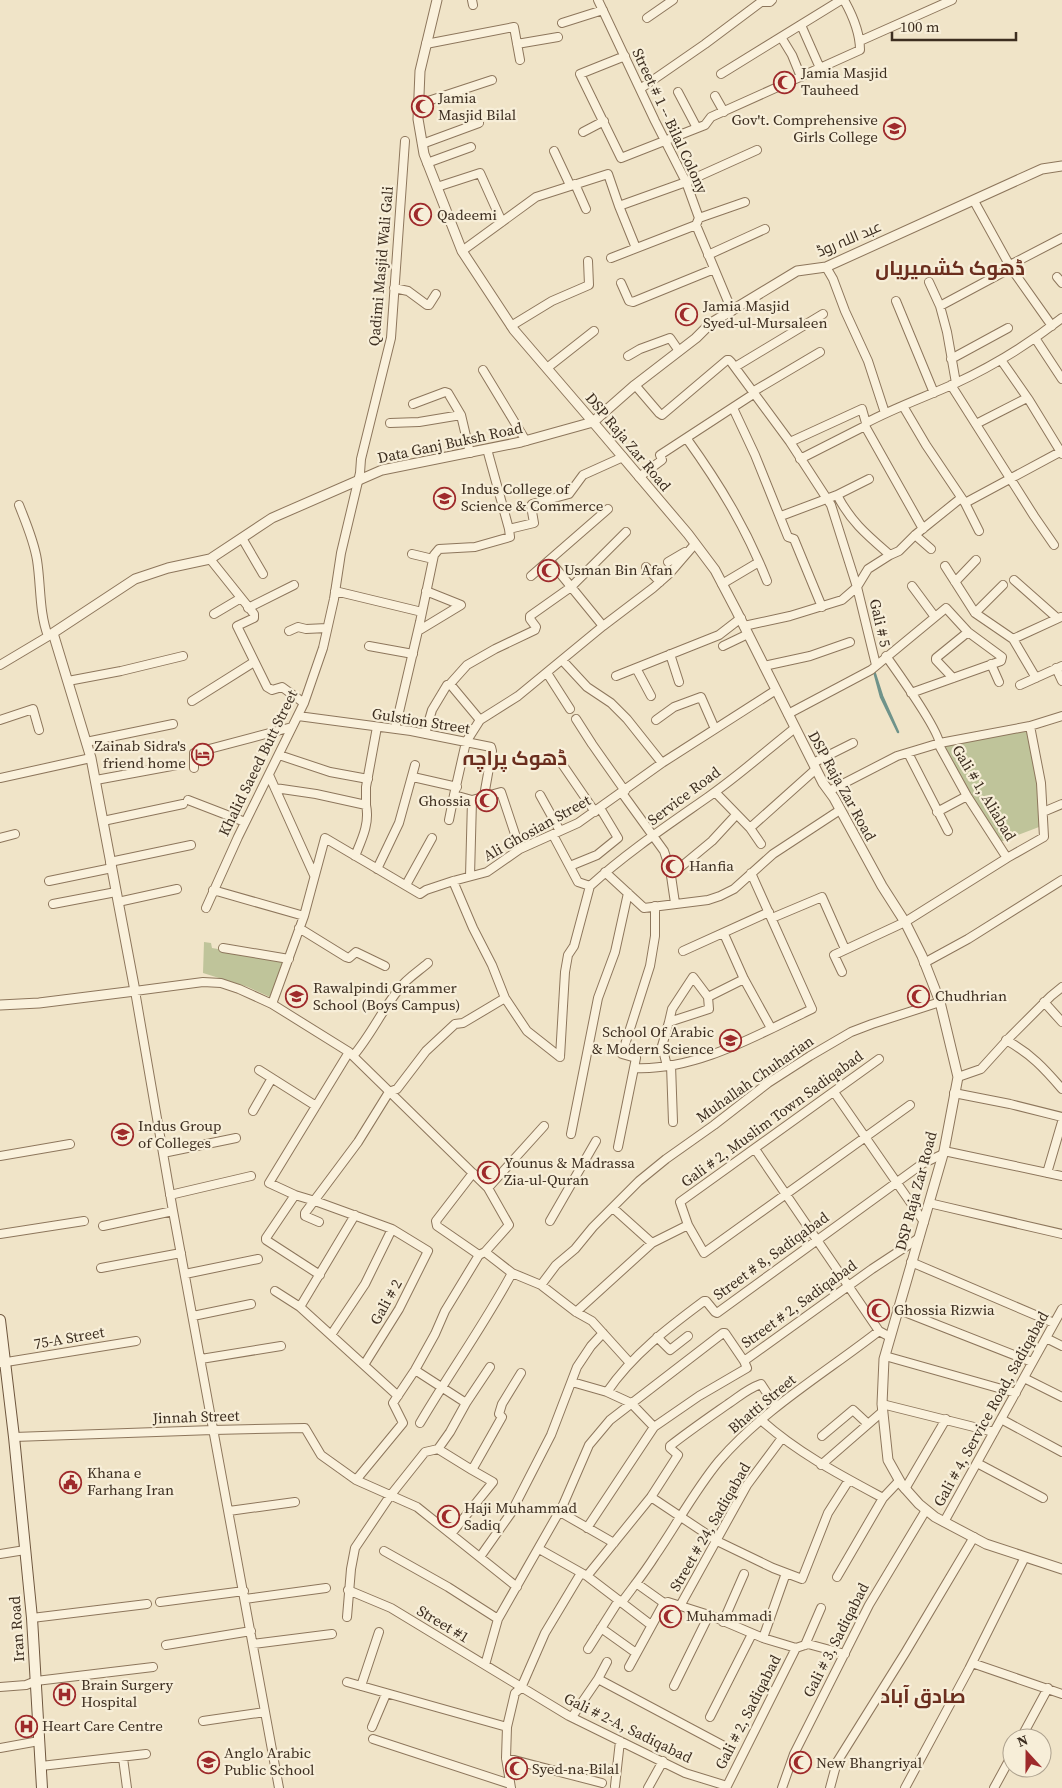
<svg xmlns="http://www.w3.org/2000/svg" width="1062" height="1788" font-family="'Source Serif 4',Cairo,serif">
<rect width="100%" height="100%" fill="#f0e4c8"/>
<path fill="#bfc49a" d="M1028 729 1041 798 1039 827 1000 842 973 802 942 745Z
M204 942 211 943 212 948 283 960 272 998 248 987 203 973Z"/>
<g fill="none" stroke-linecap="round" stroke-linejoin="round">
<path stroke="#6f938a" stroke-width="2.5" d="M874 671 882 696 898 732 881 697Z"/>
<defs>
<path id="minor" d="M472 0 473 5
M598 0 655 121 686 182 699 218 696 225 732 311
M647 18 673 0
M562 23 603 10
M801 25 820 68
M781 37 792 55 801 77
M860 41 952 0
M426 44 514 27 520 60
M517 44 558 37
M625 56 580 74 621 158 705 125 711 117 860 50C860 32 853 16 844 0
M721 74 841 0
M640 89 705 44 761 2H770L772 0
M678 92 697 128
M715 96 724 112
M419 104 492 80
M583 132 604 121
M422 144 479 123
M554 151 570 185
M427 163 471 147
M575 184 586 209
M437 187 480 173 502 222
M974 201 1011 268 1052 326
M619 206 686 182 757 150
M699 218 745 202
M462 251 536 197 608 174 619 206 636 248
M708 255 765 229
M611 258 696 225
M1010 265 1062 238
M826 267 833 279 845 311 868 361 885 413
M1057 277 1062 283
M929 282 940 306 947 332 956 383
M621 283 629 301 633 302 714 269
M394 288 408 291 427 305H429L436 294
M896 301 934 393
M940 306 1011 268
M511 326 552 301 589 285 588 261
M1035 338 1062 379
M628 356 640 349 670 338 679 351
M951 359 1008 328
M1001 360 1029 400 1062 454
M735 367 823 314
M547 368 594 331
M483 370 526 441
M635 385 659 413 662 415 727 360H729L731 362 790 442 831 505 857 587 876 665
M951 385 1034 516 1054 545
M754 391 820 352
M413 404 445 392 448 393 461 415 470 453
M903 406 926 445 965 503 979 531
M733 408 755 455 788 537 794 539 822 607
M390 423 419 422 461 415
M976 424 1027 398
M865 426 923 529
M687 439C720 485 746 528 767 581
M790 442 862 409 866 423
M487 449 509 529
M800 459 865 426 866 423C894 408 925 397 954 384 993 366 1029 344 1062 318
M639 477 662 460 660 455 755 393
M837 495 869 479
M965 503 1060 452
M19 505C26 523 34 541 37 560 41 585 39 612 48 636
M781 516 837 495C851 522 867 535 890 555
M915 535 931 549
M242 538 263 574
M412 554 433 559
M210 559 254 614V618L237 626 267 687 272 690 282 687 304 703
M550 561 603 626
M668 562 685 552
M945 566 975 613 1013 639 1036 678
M646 567 660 582
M531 576 608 509
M1014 580 1057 618
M955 582 976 560
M722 584 759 562
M912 586 935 617
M335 591 422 612
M248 608 294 585
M975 613 1003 585
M214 614 241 598
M744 626 790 616 842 600 857 587 868 569 890 555 899 551 915 535 961 498
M289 631 298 627 306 629 327 628
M418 631 461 605 426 591
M1013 639 1061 617
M369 646 413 654
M723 646 748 634
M670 654 679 682
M886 656C896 670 942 734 940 747L967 796 1007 858
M562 660 587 687 611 703 627 719 662 763
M991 664 999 682
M0 665 52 634
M764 666 810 656 850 642
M636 668 651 696
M1056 668 1062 681
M547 673 570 709
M616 676 719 635 741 618
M953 678 936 660V658L968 632
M68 681 121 671 183 656
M450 684 480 720
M1020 685 1062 666
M192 701 254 662
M788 714 871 670 946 608 968 632 1002 657 1001 661 911 693
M298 716 411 731 491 747 492 751 484 796
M576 719 592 744 625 791
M0 720 33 709 39 730
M656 720 674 707 701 697 715 729
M395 729 420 622 434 555 439 549 475 547 510 537 509 529 534 523 531 506 532 504 569 494 583 475 623 457
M425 734 432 710 447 685 450 684 467 665 495 649 535 630 536 627 530 619V616L571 587 626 532
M86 742 173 724
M908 753 948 831
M279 755 330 772 368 779
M560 761 595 812
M813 763 853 743
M194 768V753L292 727
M269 775 314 875
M413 777 457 787
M0 778 91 758
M96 780 177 765
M275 788 316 794 366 805C370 823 362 839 355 856
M829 791 897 756 940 743 1030 726 1062 716
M715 792 750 828 816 769
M622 793 664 851 670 869 675 903
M540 795 560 831
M188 800 245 822
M366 805V787L377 727
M937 812 967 796
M1043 812 1062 804
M449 820 454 795
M103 821 183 804
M750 828 761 844
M553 835 578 882 590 886
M0 838 15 834
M520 849 501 792 472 800 454 795 466 742 480 720 518 696 603 626 653 588 670 573 695 544
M110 862 191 845
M570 866 597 855 618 838 600 808
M377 869 399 823 415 765
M605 872 644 908 708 900 720 896 734 889 773 854 840 810
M671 875 712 841 736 815
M470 876 472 800
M49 881 112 868
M453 881 473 928 492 965 505 998 527 1031 560 1057
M406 885 432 838
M590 886C626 853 668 825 708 797 738 776 766 751 795 728
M213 890 304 916
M118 902 177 889
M53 904 116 892
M206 908 238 837 304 703 323 648 334 599 341 553 360 473 361 459 391 338 405 141
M772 918 822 897 845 949
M299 928 346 957 349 958 356 952 385 966
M724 934 744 979 771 1028
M223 948 289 959
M683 951 769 912
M924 963 968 939 1062 880
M842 972 834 955 905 922 1007 858 1044 837 1041 783 1030 726
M708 997 693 977 672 1009 669 1022 709 1009 708 997 744 979
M1044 1002 1062 1022
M272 1004 304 916 325 838 420 894 426 890 453 881 487 872 520 849 578 823 662 763 776 690
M1006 1040C1031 1054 1044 1068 1062 1089
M349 1052 269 1183 295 1195 315 1201 392 1229 428 1251 399 1309 364 1365
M353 1056C371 1035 382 1010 399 989 406 979 419 971 428 963
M560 1057 565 972 568 955 574 946 590 886
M671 1065 673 1122
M667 1066 662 1046 669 1022
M634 1068C696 1071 757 1035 812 1009L751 873
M259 1070 316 1106
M958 1077 981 1069 1010 1037 1051 996 1062 987
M834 1092 924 1222
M954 1093 1010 1104 1062 1117
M253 1111 272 1078
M571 1134 598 998 615 952 628 893
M618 1147 636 1058 622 1054 650 966 655 936V906
M755 1149 879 1331 890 1337
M944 1151 1062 1176
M163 1153 236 1138
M0 1156 70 1144
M1047 1173 1062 1122
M488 1188 544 1126
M170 1195 251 1176
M295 1195 266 1238V1240L320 1275
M929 1203 1062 1234
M613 1208 652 1243
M550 1221 596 1141
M319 1222 305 1216V1213L358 1142 389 1092 397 1089 426 1051 455 1024 463 1023 505 998
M688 1225 704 1253 910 1105
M103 1226 173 1211
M0 1234 84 1221
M485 1252 512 1273 541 1285 576 1312 592 1321 630 1363
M911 1262 1054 1323
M101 1268 181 1253
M185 1274 258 1259
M541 1285 556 1265 575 1249 593 1227 639 1181 666 1159 714 1125 768 1083 810 1056 851 1032 872 1024 940 1002
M275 1291 300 1307 398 1396
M300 1307 355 1215
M897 1309 1032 1362
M576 1312 652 1243 688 1225 680 1202 879 1059
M193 1316 251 1304
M331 1335 365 1284 392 1229
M657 1337 670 1350 688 1336
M1046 1338 1062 1346
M885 1356 1016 1393
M201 1359 281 1346
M0 1363 136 1341
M415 1370 466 1403
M1024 1378 1062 1397
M572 1382 607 1392C632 1355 669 1327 704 1301H706L715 1312 717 1313 922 1164 943 1154
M607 1392 631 1403 654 1427
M882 1404 994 1432
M1001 1419 1062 1452
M761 1420C798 1453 840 1475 883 1498
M420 1423C450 1372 484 1325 512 1273
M822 1436 853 1410 868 1424
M14 1437 213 1430 305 1428 321 1455 356 1480 417 1507 517 1587
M438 1449 472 1470 502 1417 499 1414 502 1404 521 1373
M977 1463 1043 1498
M821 1465 882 1412
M356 1480 403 1423 393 1403 415 1370 435 1334 445 1311 479 1255
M905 1489 946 1419
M651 1497 717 1541 773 1568 802 1579 828 1513 849 1480
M229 1511 295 1502
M560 1512 614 1543
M944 1522 1062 1309
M587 1528 654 1427 699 1396 747 1368 744 1361 872 1269 919 1238
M451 1534 493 1482 472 1470
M539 1549 587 1576 651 1625
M384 1551 448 1587 498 1619
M0 1554 25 1550
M480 1557 511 1513 551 1435 577 1367 591 1346 603 1333
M587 1576 651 1497 678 1455 670 1448V1446C689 1431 708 1418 728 1404 740 1396 747 1389 761 1384L776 1407
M837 1577 883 1498 899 1481
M636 1583 664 1603 668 1602 709 1615 763 1638 796 1648 808 1644 845 1654
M348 1590 391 1608 569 1716 685 1773 727 1786
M245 1599 326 1588
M160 1602 244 1591
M622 1602C633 1587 645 1572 655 1556 677 1524 695 1490 719 1461 764 1409 825 1373 879 1331
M680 1606 747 1485 782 1438
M347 1617 351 1569 355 1548 390 1496 425 1452 438 1449 450 1432 466 1403 490 1367
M32 1618 147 1604
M723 1622 744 1574
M601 1628 636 1653
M763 1638 786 1573
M253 1644 332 1634
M166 1645 251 1631
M805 1645 821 1608
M588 1649 619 1600
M972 1663 1062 1694
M485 1665 498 1619 563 1505 589 1445 610 1420 723 1333H725L744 1361
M629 1667 664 1603
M598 1679 607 1662
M347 1682 507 1727
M361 1686 379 1632
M674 1686 709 1615
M0 1687 26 1685 36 1681 153 1667
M572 1717 598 1679 724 1746
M710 1717 752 1634
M203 1721 265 1712
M372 1727 386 1694
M1021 1738 1048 1688
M373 1739 510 1784
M0 1748 39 1741
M123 1758 127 1788
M506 1758 602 1783
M41 1766 146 1754
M615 1786 620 1741
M279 1788 173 1211 135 991 203 982 221 983 239 989 272 1004 349 1052 353 1056 488 1188 509 1225 485 1252 479 1255 437 1226 436 1221 473 1173
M511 1788 506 1758 507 1727 515 1693 521 1688 545 1633 581 1573
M648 1788 663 1761
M726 1788 796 1648
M782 1788 794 1754 869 1605 926 1510
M830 1788 837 1762 905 1653 974 1537
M905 1788 969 1669 1025 1557
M994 1788 1012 1755"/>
<path id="tertiary" d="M437 0 420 71 418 119 424 154 462 251 514 330 593 422 688 534 715 570 736 610 823 783 834 798 882 886 905 922 922 956 940 1002 958 1077 944 1151 884 1359 882 1404 888 1460 902 1485 919 1504 935 1517 986 1544 1062 1569
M0 1005 39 1003 135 991 91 758 53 633 135 579 168 568 210 559 272 518 382 470 521 442 593 422 635 385 696 338 711 323 797 271 826 267 1042 169 1062 166"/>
<path id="secondary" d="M0 1320 14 1437 32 1618 42 1788"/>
</defs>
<use href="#minor" stroke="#8d765c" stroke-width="10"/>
<use href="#tertiary" stroke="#8d765c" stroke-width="11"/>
<use href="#secondary" stroke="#6f573f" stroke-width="12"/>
<use href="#minor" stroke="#faf1dc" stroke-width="8"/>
<use href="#tertiary" stroke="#faf1dc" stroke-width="9"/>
<use href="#secondary" stroke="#faf1dc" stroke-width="10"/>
</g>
<defs>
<symbol id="mosque-ring" viewBox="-11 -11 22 22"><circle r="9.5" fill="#f7eed8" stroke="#9e2a2b" stroke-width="1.5"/><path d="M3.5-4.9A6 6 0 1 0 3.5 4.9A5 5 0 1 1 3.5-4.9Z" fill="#9e2a2b"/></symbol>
<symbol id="university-ring" viewBox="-11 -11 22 22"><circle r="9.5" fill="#f7eed8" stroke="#9e2a2b" stroke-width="1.5"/><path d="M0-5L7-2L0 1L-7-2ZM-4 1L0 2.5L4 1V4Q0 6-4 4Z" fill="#9e2a2b"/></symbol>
<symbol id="hotel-ring" viewBox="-11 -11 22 22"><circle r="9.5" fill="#f7eed8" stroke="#9e2a2b" stroke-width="1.5"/><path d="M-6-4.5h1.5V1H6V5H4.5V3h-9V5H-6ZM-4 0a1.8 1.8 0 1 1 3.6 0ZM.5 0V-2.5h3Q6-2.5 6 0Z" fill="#9e2a2b"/></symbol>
<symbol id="school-ring" viewBox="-11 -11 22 22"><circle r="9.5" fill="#f7eed8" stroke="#9e2a2b" stroke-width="1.5"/><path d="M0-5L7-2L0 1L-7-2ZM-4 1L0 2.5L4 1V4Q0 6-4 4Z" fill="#9e2a2b"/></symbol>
<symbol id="civic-ring" viewBox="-11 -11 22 22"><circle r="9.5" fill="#f7eed8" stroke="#9e2a2b" stroke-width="1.5"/><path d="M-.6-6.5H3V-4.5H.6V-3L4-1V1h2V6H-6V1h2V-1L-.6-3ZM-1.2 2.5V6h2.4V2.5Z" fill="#9e2a2b"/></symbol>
<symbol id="hospital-ring" viewBox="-11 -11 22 22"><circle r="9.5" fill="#f7eed8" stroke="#9e2a2b" stroke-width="1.5"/><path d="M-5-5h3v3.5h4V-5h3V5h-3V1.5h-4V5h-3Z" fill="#9e2a2b"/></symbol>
</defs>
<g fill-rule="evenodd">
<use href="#mosque-ring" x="772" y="70" width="25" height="25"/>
<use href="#mosque-ring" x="410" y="94" width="25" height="25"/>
<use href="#university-ring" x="882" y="116" width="25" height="25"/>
<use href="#mosque-ring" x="408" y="202" width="25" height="25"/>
<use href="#mosque-ring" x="674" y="302" width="25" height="25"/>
<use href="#university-ring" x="432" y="486" width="25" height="25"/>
<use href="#mosque-ring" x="536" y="558" width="25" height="25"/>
<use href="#hotel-ring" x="190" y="742" width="25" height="25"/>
<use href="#mosque-ring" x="474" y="788" width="25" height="25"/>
<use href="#mosque-ring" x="660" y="854" width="25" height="25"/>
<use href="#mosque-ring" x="906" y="984" width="25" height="25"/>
<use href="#school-ring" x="284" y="984" width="25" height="25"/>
<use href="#school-ring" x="718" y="1028" width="25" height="25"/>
<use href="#university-ring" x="110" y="1122" width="25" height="25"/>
<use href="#mosque-ring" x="476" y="1160" width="25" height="25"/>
<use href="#mosque-ring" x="866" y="1298" width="25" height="25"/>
<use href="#civic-ring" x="58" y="1470" width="25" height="25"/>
<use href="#mosque-ring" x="436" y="1504" width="25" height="25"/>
<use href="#mosque-ring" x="658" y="1604" width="25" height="25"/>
<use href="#hospital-ring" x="52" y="1682" width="25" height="25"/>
<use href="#hospital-ring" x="14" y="1714" width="25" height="25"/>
<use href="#school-ring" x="196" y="1750" width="25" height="25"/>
<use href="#mosque-ring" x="788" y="1750" width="25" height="25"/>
<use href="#mosque-ring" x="504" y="1756" width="25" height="25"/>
</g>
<g text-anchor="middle" stroke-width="4.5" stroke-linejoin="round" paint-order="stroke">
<g font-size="15" fill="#3d2e20" stroke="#f7eed8" text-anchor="start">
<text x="801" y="78">Jamia Masjid<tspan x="801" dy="17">Tauheed</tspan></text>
<text x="438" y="103">Jamia<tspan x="438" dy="17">Masjid Bilal</tspan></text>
<text x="878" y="125" text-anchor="end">Gov't. Comprehensive<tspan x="878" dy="17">Girls College</tspan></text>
<text x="437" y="220">Qadeemi</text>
<text x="703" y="311">Jamia Masjid<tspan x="703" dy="17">Syed-ul-Mursaleen</tspan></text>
<text x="461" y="494">Indus College of<tspan x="461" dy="17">Science &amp; Commerce</tspan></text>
<text x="564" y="575">Usman Bin Afan</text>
<text x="186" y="751" text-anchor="end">Zainab Sidra's<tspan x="186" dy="17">friend home</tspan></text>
<text x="471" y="806" text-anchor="end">Ghossia</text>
<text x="689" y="871">Hanfia</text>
<text x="313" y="993">Rawalpindi Grammer<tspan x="313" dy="17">School (Boys Campus)</tspan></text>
<text x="935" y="1001">Chudhrian</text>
<text x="714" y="1037" text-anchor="end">School Of Arabic<tspan x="714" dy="17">&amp; Modern Science</tspan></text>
<text x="138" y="1131">Indus Group<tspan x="138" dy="17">of Colleges</tspan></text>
<text x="504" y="1168">Younus &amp; Madrassa<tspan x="504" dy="17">Zia-ul-Quran</tspan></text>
<text x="894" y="1315">Ghossia Rizwia</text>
<text x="87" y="1478">Khana e<tspan x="87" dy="17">Farhang Iran</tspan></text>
<text x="464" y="1513">Haji Muhammad<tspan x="464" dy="17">Sadiq</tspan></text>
<text x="686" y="1621">Muhammadi</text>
<text x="81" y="1690">Brain Surgery<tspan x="81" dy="17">Hospital</tspan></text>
<text x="42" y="1731">Heart Care Centre</text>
<text x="224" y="1758">Anglo Arabic<tspan x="224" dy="17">Public School</tspan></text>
<text x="816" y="1768">New Bhangriyal</text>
<text x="532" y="1774">Syed-na-Bilal</text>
</g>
<g font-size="15" fill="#3d2e20" stroke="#f7eed8">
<text transform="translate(670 121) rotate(65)" y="5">Street # 1 -- Bilal Colony</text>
<text transform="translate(849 239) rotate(-23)" y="5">عبد اللہ روڈ</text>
<text transform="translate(381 266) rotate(-85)" y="5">Qadimi Masjid Wali Gali</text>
<text transform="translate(628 442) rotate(50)" y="5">DSP Raja Zar Road</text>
<text transform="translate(450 443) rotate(-12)" y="5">Data Ganj Buksh Road</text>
<text transform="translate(880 623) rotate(77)" y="5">Gali # 5</text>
<text transform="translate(421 721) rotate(9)" y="5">Gulstion Street</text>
<text transform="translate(258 763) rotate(-64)" y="5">Khalid Saeed Butt Street</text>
<text transform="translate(842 786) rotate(61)" y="5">DSP Raja Zar Road</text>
<text transform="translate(984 793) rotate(59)" y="5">Gali # 1, Aliabad</text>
<text transform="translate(684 796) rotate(-37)" y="5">Service Road</text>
<text transform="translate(537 828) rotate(-29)" y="5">Ali Ghosian Street</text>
<text transform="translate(755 1079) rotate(-35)" y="5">Muhallah Chuharian</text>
<text transform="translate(772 1119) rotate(-36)" y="5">Gali # 2, Muslim Town Sadiqabad</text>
<text transform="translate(916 1191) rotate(-75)" y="5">DSP Raja Zar Road</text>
<text transform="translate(771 1256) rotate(-36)" y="5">Street # 8, Sadiqabad</text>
<text transform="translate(386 1302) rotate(-61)" y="5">Gali # 2</text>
<text transform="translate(799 1304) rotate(-36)" y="5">Street # 2, Sadiqabad</text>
<text transform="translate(69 1338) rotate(-10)" y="5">75-A Street</text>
<text transform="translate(762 1404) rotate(-40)" y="5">Bhatti Street</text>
<text transform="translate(991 1409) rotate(-61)" y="5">Gali # 4, Service Road, Sadiqabad</text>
<text transform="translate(196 1417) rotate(-2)" y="5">Jinnah Street</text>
<text transform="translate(710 1527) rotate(-60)" y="5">Street # 24, Sadiqabad</text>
<text transform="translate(443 1624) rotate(31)" y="5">Street #1</text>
<text transform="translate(17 1629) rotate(-94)" y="5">Iran Road</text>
<text transform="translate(836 1640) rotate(-63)" y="5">Gali # 3, Sadiqabad</text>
<text transform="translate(748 1712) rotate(-63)" y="5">Gali # 2, Sadiqabad</text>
<text transform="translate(628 1728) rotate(26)" y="5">Gali # 2-A, Sadiqabad</text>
</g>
<g font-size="20" font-weight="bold" fill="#6b2e1e" stroke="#f7eed8">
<text x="950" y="275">ڈھوک کشمیریاں</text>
<text x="515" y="765">ڈھوک پراچہ</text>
<text x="923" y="1703">صادق آباد</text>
</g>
</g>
<g transform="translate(1027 1753) rotate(339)"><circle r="24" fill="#f7eed8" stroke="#ada18e"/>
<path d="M0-4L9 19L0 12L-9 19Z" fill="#9e2a2b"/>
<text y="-8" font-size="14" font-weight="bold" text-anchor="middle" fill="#3d2e20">N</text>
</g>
<path d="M892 32v8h124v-8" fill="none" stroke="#3d2e20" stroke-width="2.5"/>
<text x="900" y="32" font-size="15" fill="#3d2e20" stroke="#f7eed8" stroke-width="4" paint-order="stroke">100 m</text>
</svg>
